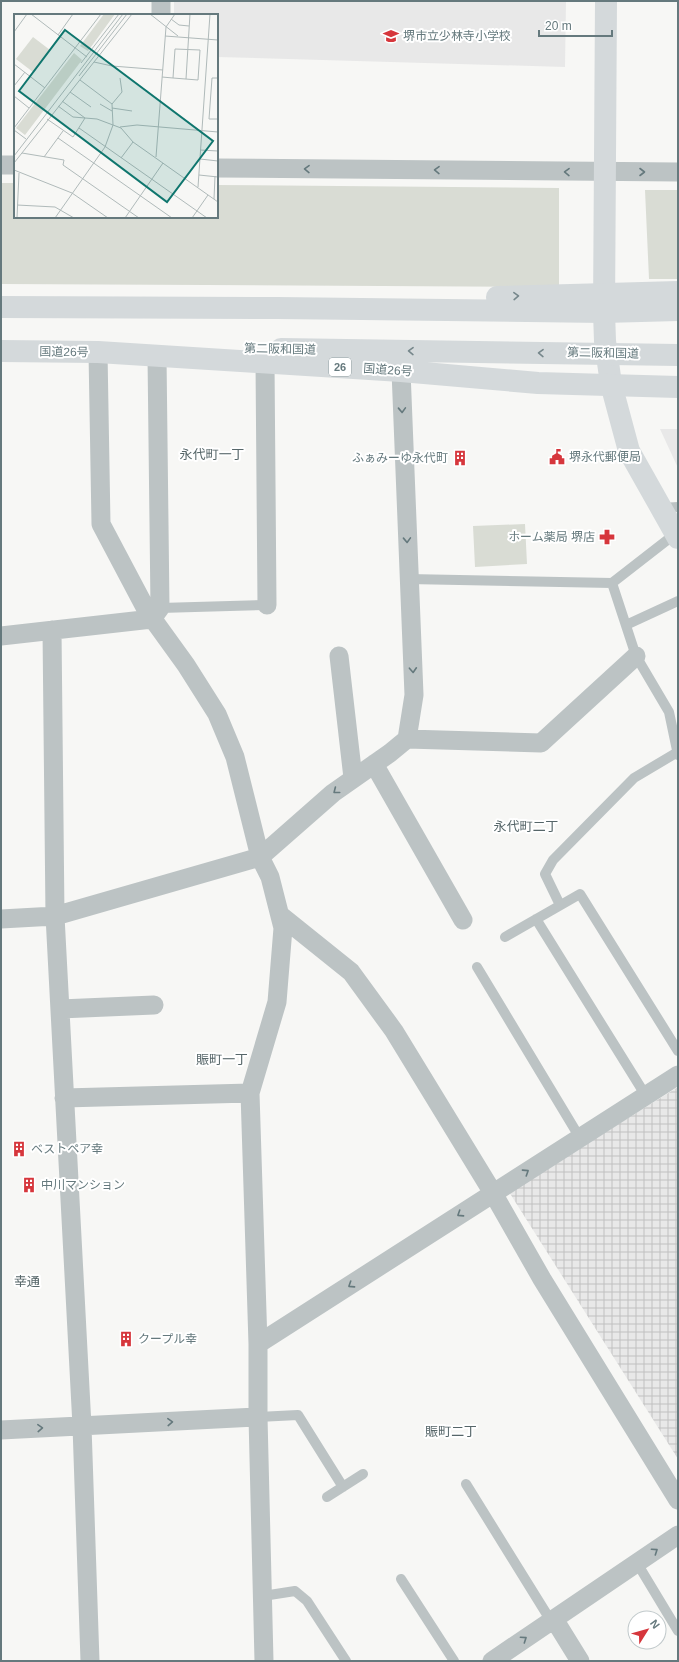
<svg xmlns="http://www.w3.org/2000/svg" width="679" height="1662" font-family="Arial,'Noto Sans JP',sans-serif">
<defs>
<pattern id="industrial-grid" width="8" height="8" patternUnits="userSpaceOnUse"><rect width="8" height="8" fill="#e8e8e8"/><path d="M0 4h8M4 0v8" fill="none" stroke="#c0c1c1"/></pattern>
</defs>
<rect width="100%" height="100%" fill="#f7f7f5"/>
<path fill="#e8e8e8" d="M174 1H566L565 67 217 57V15H174Z
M660 429H678V468Z"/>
<path fill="url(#industrial-grid)" d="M678 1087V1459L509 1192Z"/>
<path fill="#d9dcd4" d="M1 183H15V217H217V185L559 188V287L1 284Z
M645 190H678V279H649Z
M525 524 527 564 475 567 473 526Z"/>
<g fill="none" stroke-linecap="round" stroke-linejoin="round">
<path stroke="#bcc3c4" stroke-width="10" d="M661 508 678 507
M675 534 612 583 636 656 669 712 678 755
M408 579 612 583
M160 608 267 605
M626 625 678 601
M560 905 545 874 553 860 634 778 676 753
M536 919 646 1096
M505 937 580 894 678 1051
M477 967 580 1138
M258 1417 298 1415 343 1487
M466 1484 551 1621
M327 1497 363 1474
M637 1563 678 1631
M401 1579 454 1661
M263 1596 295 1591 307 1601 346 1661"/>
<path stroke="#bcc3c4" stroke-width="19" d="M161 15V1
M1 165H15
M217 168 678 172
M98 352 101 524 147 611 186 665 217 714 235 757 260 857 270 877 283 928 277 1002 250 1093 258 1344V1417L264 1661
M265 362 267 605
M52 630 55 916 82 1426 90 1661
M1 636 152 619 160 608 157 356
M339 656 353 778
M407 739 541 743 636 656
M374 764 463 920
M280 915 351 972 394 1031 493 1193 542 1279 678 1500
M1 919 55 916 260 857 333 793 390 753 407 739 414 695 401 371
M60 1009 154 1005
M64 1098 250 1093
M258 1344 678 1075
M1 1430 258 1417
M554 1619 580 1661
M492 1661 678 1535"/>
<path stroke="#d4d9db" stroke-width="22" d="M606 1 604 312 605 341 611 384 629 451 678 538"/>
<path stroke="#d4d9db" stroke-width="22" d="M497 297 678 292
M1 307 277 308 604 312 678 310
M281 349 678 355
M1 351 98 352 401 371 538 383 678 387"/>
</g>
<defs><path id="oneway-chevron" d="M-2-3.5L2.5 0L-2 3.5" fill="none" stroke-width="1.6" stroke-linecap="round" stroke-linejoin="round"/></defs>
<g stroke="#65797d">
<use href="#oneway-chevron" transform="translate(307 169) rotate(-179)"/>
<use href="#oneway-chevron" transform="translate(437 170) rotate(-179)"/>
<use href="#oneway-chevron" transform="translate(567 172) rotate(-179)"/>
<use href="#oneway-chevron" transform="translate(642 172)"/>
<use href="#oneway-chevron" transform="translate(402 410) rotate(88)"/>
<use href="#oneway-chevron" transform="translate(407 540) rotate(88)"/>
<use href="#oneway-chevron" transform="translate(413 670) rotate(87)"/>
<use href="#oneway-chevron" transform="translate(336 791) rotate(142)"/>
<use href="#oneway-chevron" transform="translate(526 1172) rotate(-33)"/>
<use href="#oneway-chevron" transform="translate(460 1214) rotate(147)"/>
<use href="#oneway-chevron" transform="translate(351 1285) rotate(147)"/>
<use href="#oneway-chevron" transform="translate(170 1422) rotate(-3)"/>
<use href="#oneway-chevron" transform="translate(40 1428) rotate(-3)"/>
<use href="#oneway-chevron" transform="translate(655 1551) rotate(-34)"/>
<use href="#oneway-chevron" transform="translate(524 1639) rotate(-34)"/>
</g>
<g stroke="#76878b">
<use href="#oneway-chevron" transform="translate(516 296) rotate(-2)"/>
<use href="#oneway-chevron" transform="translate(411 351) rotate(-179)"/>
<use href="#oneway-chevron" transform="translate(541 353) rotate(-179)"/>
</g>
<defs>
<symbol id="school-bare" viewBox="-9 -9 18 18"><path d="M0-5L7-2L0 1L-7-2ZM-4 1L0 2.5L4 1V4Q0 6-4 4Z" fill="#d6363c" stroke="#fff" stroke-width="2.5" paint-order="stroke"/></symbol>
<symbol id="civic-bare" viewBox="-9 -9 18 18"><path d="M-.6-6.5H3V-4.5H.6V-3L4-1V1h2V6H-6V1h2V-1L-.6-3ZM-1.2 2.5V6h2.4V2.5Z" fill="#d6363c" stroke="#fff" stroke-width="2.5" paint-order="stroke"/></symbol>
<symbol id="building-bare" viewBox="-9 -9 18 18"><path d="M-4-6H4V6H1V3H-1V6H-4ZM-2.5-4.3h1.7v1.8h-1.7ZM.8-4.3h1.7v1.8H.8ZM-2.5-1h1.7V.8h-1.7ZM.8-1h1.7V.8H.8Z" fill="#d6363c" stroke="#fff" stroke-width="2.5" paint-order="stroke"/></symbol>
<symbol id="pharmacy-bare" viewBox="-9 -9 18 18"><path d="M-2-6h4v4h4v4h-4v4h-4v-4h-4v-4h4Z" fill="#d6363c" stroke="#fff" stroke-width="2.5" paint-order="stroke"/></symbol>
</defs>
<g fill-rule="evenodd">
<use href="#school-bare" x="380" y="25" width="22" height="22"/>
<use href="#civic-bare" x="546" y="446" width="22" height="22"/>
<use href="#building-bare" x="449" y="447" width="22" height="22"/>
<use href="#pharmacy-bare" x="596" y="526" width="22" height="22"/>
<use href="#building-bare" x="8" y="1138" width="22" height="22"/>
<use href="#building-bare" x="18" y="1174" width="22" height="22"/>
<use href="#building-bare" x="115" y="1328" width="22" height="22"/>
</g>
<g text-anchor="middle" stroke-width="4" stroke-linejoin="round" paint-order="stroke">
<rect fill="#fff" stroke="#93a1a4" stroke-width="1" x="329" y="358" width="22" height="18" rx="3"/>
<g font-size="11" font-weight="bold" fill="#65797d">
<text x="340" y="371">26</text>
</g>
<g font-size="12" fill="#65797d" stroke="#fff" text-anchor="start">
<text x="403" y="40">堺市立少林寺小学校</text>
<text x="569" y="461">堺永代郵便局</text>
<text x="448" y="462" text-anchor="end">ふぁみーゆ永代町</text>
<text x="595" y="541" text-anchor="end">ホーム薬局 堺店</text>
<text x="31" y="1153">ベストペア幸</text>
<text x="41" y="1189">中川マンション</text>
<text x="138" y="1343">クープル幸</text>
</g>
<g font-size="12" fill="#65797d" stroke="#fff">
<text transform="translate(280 349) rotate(1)" y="4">第二阪和国道</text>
<text transform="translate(64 352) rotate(1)" y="4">国道26号</text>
<text transform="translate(603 353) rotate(1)" y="4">第二阪和国道</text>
<text transform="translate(388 370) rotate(4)" y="4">国道26号</text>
</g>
<g font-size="13" fill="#566669" stroke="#fff">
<text x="212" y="459">永代町一丁</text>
<text x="526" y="831">永代町二丁</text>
<text x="222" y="1064">賑町一丁</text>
<text x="27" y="1286">幸通</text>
<text x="451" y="1436">賑町二丁</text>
</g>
</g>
<g transform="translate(14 14)">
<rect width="204" height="204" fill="#f7f7f5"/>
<path d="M90 0H101L74 37 66 32ZM19 23 36 36 19 58 2 45ZM60 39 68 46 11 121 2 114Z" fill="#d9dcd4"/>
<path fill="none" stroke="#b0baba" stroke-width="1" d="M17 0 73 43M136 0 164 22M157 5 165 11 175 12M0 18 13 0M44 21 59 0M151 22 204 26M80 48 98 52 149 56M67 49 105 0M0 50 31 74M65 62 113 0M148 63 159 64 184 66 186 36 161 35 159 64M204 64H198L195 105H204M172 65 176 0M0 72 11 58M56 78 77 93M0 82 15 94M86 90 98 97M98 90 108 78 106 64M44 92 59 103 83 105 107 114 119 128 204 188M98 94 118 97M33 105 59 123 71 104 48 87M106 113 123 111 204 118M0 114 87 0M65 114 193 204M0 116 12 125M44 124 158 204M186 136 204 137M8 139 50 146 49 151 125 204M0 142 109 0M30 143 49 117M142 143 152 13 161 0M107 144 119 128M186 145 204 147M0 149 118 0M0 156 58 179 94 204M185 161 204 163M184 173 196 0M200 185 201 162M3 191 41 193 60 204M3 204 5 159M41 204 91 133 99 111 98 90 66 66M111 204 149 149M178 204 194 181"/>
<path fill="#0f766e" fill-opacity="0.15" stroke="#0f766e" stroke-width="2" d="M51 16 199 127 153 188 5 77Z"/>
<rect width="204" height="204" fill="none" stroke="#65797d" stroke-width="2"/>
</g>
<rect width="679" height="1662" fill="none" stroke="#65797d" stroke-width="4"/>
<g transform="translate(647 1630) rotate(53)"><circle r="19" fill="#ffffff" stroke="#c1c9cb"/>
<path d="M0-3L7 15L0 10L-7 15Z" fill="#d6363c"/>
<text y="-6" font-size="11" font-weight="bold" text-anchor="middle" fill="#65797d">N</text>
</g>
<path d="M539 30v6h73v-6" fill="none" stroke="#65797d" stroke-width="2"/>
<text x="545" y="30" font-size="12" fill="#65797d" stroke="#ffffff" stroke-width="3" paint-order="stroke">20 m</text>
</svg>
